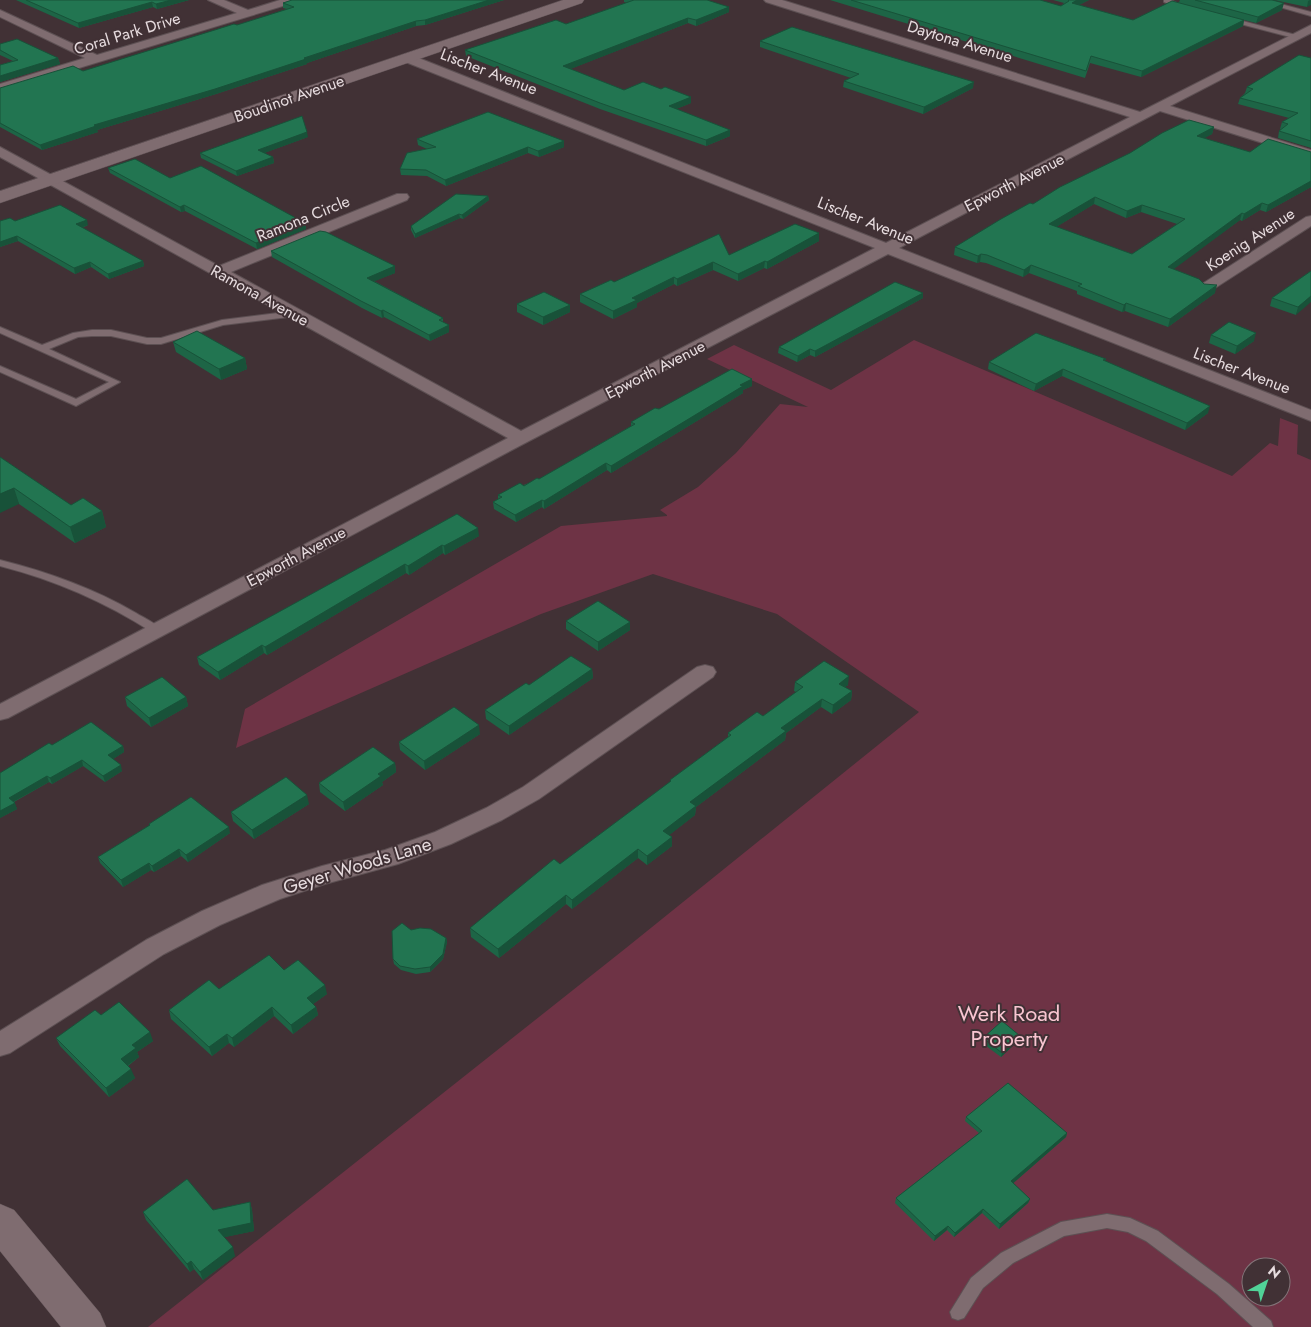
<svg xmlns="http://www.w3.org/2000/svg" width="1311" height="1327" font-family="Jost,sans-serif">
<rect width="100%" height="100%" fill="#413135"/>
<path fill="#6e3345" fill-rule="evenodd" d="M914 340 1232 476 1270 443 1278 446 1280 418 1298 425 1297 454 1311 460V1327H148L626 948 919 712 777 614 653 574 541 614 236 748 245 709 561 526 667 516V515L660 510 698 487 736 453 780 404 808 407 707 359 734 345 831 390ZM1251 1267H1281V1297H1251Z"/>
<g fill="none" stroke-linecap="round" stroke-linejoin="round">
<defs>
<path id="service" d="M1164 0H1171L1184 7 1181 9 1164 2Z
M1255 0H1265L1311 12V16Z
M1231 18 1296 35 1297 36 1294 38 1229 21V19Z
M294 311 297 312V316L223 325 161 344H147L111 336H92L78 337 49 349 120 382 76 406 0 372V366L76 399 109 382 0 333V327L42 345 73 333 92 330H111L147 338H161L222 320Z
M0 560C48 572 93 588 136 613 144 618 156 623 161 630L156 634 152 632C105 602 55 580 0 566Z
M1107 1214 1130 1218 1158 1231 1229 1284 1271 1321 1273 1327H1253L1217 1294 1146 1241 1128 1232 1107 1228 1064 1236 1013 1263 983 1288 964 1318 958 1320 952 1318 950 1312 971 1278 1001 1253 1061 1222Z"/>
<path id="minor" d="M208 0H224L248 10 280 0H298L296 2 0 92V84L85 58 0 17V10L97 55 237 13Z
M764 0H782L1140 112 1311 25V33L1170 106 1311 150V158L1160 111 899 248 1311 410V421L888 254 527 442 8 718 0 720V704L508 438 0 157V147L219 266 397 194H407L409 197 407 200 231 272 521 431 875 248 403 61 401 58 403 55H411L886 243 1130 117 766 2Z
M1311 216V226L1212 290H1202L1199 287 1202 284 1306 217Z
M705 665 713 667 716 672 713 677 539 799 502 820 451 844 398 864 325 884 280 899 220 925 164 954 10 1053 0 1056V1031L146 940 202 911 262 885 322 866 385 850 435 832 486 808 523 787 697 667Z"/>
<path id="tertiary" d="M563 0H584L582 3 0 203V191Z
M0 1204 14 1210 100 1313 106 1327H61L0 1251Z"/>
</defs>
<use href="#service" stroke="#5d5053" stroke-width="2"/>
<use href="#minor" stroke="#5d5053" stroke-width="2"/>
<use href="#tertiary" stroke="#5d5053" stroke-width="1"/>
<use href="#service" fill="#7f6c70" fill-rule="evenodd"/>
<use href="#minor" fill="#7f6c70" fill-rule="evenodd"/>
<use href="#tertiary" fill="#7f6c70" fill-rule="evenodd"/>
</g>
<path fill="#1d6546" fill-rule="evenodd" d="M16 0H189L157 9 153 7 79 28Z
M292 0H504L425 25 416 26 307 63V64L216 94 97 130 98 132 42 150 0 127V88L83 71 237 25 287 9 283 8V3Z
M624 0H707L729 12 696 26 688 23 570 69 624 90 661 89 691 97V103L676 109 730 130V136L706 146 600 109 466 56 465 50 566 24 627 3 624 2Z
M830 0H1040L1061 6 1064 3 1053 0H1089L1079 5 1133 20 1179 2 1180 0H1272L1282 10 1256 23 1244 20 1243 26 1141 77 1090 63 1085 78Z
M1274 0H1311L1307 7Z
M760 41 973 88 923 114 843 87 844 81 851 78 760 47Z
M0 44 58 58 60 64 0 82V65L13 61 0 55Z
M1311 58V148L1278 138 1279 131 1281 130 1280 129 1282 122 1289 118 1238 104 1240 98 1245 93 1247 87Z
M1214 127 1212 134 1204 138 1250 152H1311V187L1266 212 1260 210 1242 221 1240 220 1173 269 1204 284 1215 293 1168 327 1125 311 1122 312 1077 294V291L1029 273 1023 277 986 263 980 262 977 263 954 255 955 247 1033 204ZM1094 204 1126 218 1141 212 1177 224 1132 254 1056 227Z
M308 137 264 153 273 157 274 163 237 176 201 158 200 153Z
M417 139 564 141V147L539 157 528 153 446 186 427 176 401 175 400 169 427 149 418 145Z
M108 168 305 223 306 229 257 249 185 211 181 212 110 173Z
M488 196 489 200 463 219 460 218 415 238 411 230V226Z
M15 221 88 225 82 228 143 261 144 266 109 279 91 267 75 274 18 241 0 247Z
M819 233V241L767 269 764 268 738 281 713 270 677 286 674 284 637 303V307L613 319 580 302V294L614 282 729 255Z
M271 251 395 273 374 281 443 318V322L449 325V332L430 341 384 317 382 318 362 308 272 257Z
M1311 271 1296 315 1270 306 1272 298Z
M923 293V298L815 357 810 355 797 362 778 353 779 347Z
M517 304 570 305V312L543 325 517 312Z
M1211 335 1254 341 1235 354 1209 343Z
M173 342 245 358 247 369 221 380 176 352Z
M1106 359 1105 361 1208 413 1185 430 1062 376 1034 391 988 369 989 362Z
M752 386 743 390V393L611 473 607 470 544 509 542 507 516 522 494 509 493 502 498 499V495L539 479 631 426V422L659 409Z
M0 457 71 505 102 511 106 527 75 543 19 504Z
M457 514 479 536 445 555 443 553 409 575 406 573 267 655 264 653 220 680 199 665 197 657Z
M566 621 630 622V630L598 651 566 629Z
M592 669 593 678 509 735 486 719 485 710 529 685Z
M795 682 848 685 845 687 852 691 851 700 832 714 821 707 786 733 785 740 696 807 695 815 669 835 672 837V846L647 865 638 858 572 909 566 904 499 958 471 937 470 928 560 864 670 782V780L728 737V733L763 716 796 692 794 691Z
M125 697H186L188 706 151 727 127 706Z
M480 734 425 770 400 750 399 742Z
M52 745 123 746 124 752 113 759 122 771 105 782 83 766 52 784 49 782 14 802 17 809 0 818V773Z
M395 763 396 772 382 782 383 785 345 811 320 792 319 783Z
M309 804 254 839 233 821 231 812Z
M149 824 230 833 188 862 181 856 154 872 151 870 123 887 100 863 98 857 150 825Z
M411 930 446 938 447 942 443 959 430 972 416 974 401 970 394 964 393 959Z
M284 970 327 994 313 1004 316 1007 318 1015 293 1034 274 1016 234 1047 229 1043 212 1056 171 1019 169 1010 219 989Z
M101 1015 153 1041 137 1052 139 1057 128 1066 135 1078 109 1097 60 1046 56 1038Z
M983 1038 1019 1040 1001 1057 982 1043Z
M966 1117 1067 1133 1066 1137 1013 1183 1030 1199 1028 1203 999 1229 982 1213 954 1237 947 1230 934 1241 895 1203 896 1198 979 1133 965 1121Z
M250 1202 252 1210 254 1231 224 1237 235 1256 203 1280 194 1269 190 1272 146 1220 143 1212 213 1210Z"/>
<path fill="#185239" d="M171 0H189L157 9 156 4Z
M489 0H504L425 25V20Z
M1077 0H1089L1071 9 1072 3Z
M1310 0H1311V5L1307 7 1308 1Z
M152 2 153 7 79 28 78 23Z
M1284 3 1282 10 1256 23 1258 17Z
M729 7V12L696 26V20Z
M688 18V23L563 72V66Z
M1244 20 1243 26 1141 77 1142 71Z
M416 21V26L307 63V64L216 94 97 130 98 132 42 150 40 145 94 125 304 58Z
M58 58 60 64 0 82V76Z
M974 82 973 88 923 114 924 107Z
M691 97V103L669 112V106Z
M1214 127 1212 134 1196 143 1197 136Z
M730 130V136L706 146V140Z
M307 132 308 137 259 155 258 150Z
M564 141V147L539 157 538 151Z
M528 147V153L446 186 445 180Z
M273 157 274 163 237 176 236 171Z
M1311 181V187L1266 212 1268 205Z
M488 196 489 200 463 219 462 215Z
M1095 197 1094 204 1048 232 1049 224Z
M1262 203 1260 210 1242 221 1244 214Z
M184 205 185 211 181 212 180 207Z
M1142 205 1141 212 1126 218 1127 211Z
M1242 213 1240 220 1166 275 1168 267Z
M459 214 460 218 415 238V234Z
M87 220 88 225 78 229 76 224Z
M305 223 306 229 257 249 256 243Z
M819 233V241L767 269V262Z
M17 236 18 241 0 247V242Z
M981 254 980 262 977 263 978 256Z
M143 261 144 266 109 279 108 274Z
M765 261 764 268 738 281V274Z
M90 262 91 267 75 274 74 268Z
M713 262V270L677 286V279Z
M1031 265 1029 273 1023 277 1024 270Z
M395 266V273L368 284 367 278Z
M674 277V284L637 303V307L613 319V311L632 298Z
M1217 285 1215 293 1168 327 1170 319Z
M923 293V298L815 357V351Z
M1311 296V302L1296 315 1298 307Z
M1126 303 1125 311 1122 312 1124 305Z
M570 305V312L543 325V317Z
M383 310 384 317 382 318 381 311Z
M449 325V332L430 341 429 335Z
M1256 333 1254 341 1235 354 1237 346Z
M810 349V355L797 362 798 356Z
M245 358 247 369 221 380 219 369Z
M1063 369 1062 376 1034 391 1036 384Z
M752 379V386L743 390V393L611 473V466L740 385Z
M1210 406 1208 413 1185 430 1187 423Z
M606 463 607 470 544 509V501Z
M14 488 19 504 0 513V494Z
M542 500V507L516 522 515 515Z
M102 511 106 527 75 543 70 527Z
M478 528 479 536 445 555 444 546Z
M442 545 443 553 409 575 408 566Z
M405 564 406 573 267 655 265 647Z
M630 622V630L598 651V642Z
M262 645 264 653 220 680 218 672Z
M592 669 593 678 509 735V726Z
M849 676 848 685 838 692 839 684Z
M852 691 851 700 832 714 833 705Z
M186 697 188 706 151 727 149 718Z
M822 699 821 707 786 733 785 740 696 807 695 815 663 840V831L690 802 781 728Z
M479 725 480 734 425 770 424 761Z
M123 746 124 752 110 761 108 755Z
M82 760 83 766 52 784 50 778Z
M395 763 396 772 382 782 383 785 345 811 343 802 378 774Z
M121 765 122 771 105 782 103 776Z
M47 776 49 782 11 803 9 798Z
M307 795 309 804 254 839 252 830Z
M15 803 17 809 0 818V811Z
M229 827 230 833 188 862 186 855Z
M672 837V846L647 865V856Z
M179 849 181 856 154 872 152 866Z
M638 849V858L572 909V900Z
M149 863 151 870 123 887 121 880Z
M566 895V904L499 958 498 949Z
M446 938 447 942 443 959 430 972V967Z
M325 985 327 994 309 1007 307 998Z
M272 1007 274 1016 234 1047 232 1038Z
M316 1007 318 1015 293 1034 291 1025Z
M150 1032 153 1041 137 1052 139 1057 124 1068 121 1059 132 1045Z
M227 1034 229 1043 212 1056 209 1047Z
M1020 1036 1019 1040 1001 1057 1002 1053Z
M131 1069 135 1078 109 1097 106 1088Z
M1067 1133 1066 1137 1010 1186 1011 1181Z
M1030 1199 1028 1203 999 1229 1000 1224Z
M250 1202 252 1210 254 1231 221 1238 218 1230Z
M983 1209 982 1213 954 1237 955 1233Z
M948 1226 947 1230 934 1241 935 1236Z
M233 1247 235 1256 203 1280 200 1272Z
M191 1261 194 1269 190 1272 187 1264Z"/>
<path fill="#227551" stroke="#185239" fill-rule="evenodd" d="M26 0H171L156 4 152 2 78 23Z
M292 0H489L425 20 416 21 304 58 306 59 215 89 94 125 96 126 40 145 0 123V88L73 66 83 71 234 24 237 25 294 7 283 3Z
M634 0H707L729 7 696 20 688 18 563 66 624 90 643 82 661 89 665 87 691 97 669 106 730 130 706 140 600 103 465 50 556 20 566 24Z
M851 0H1040L1061 6 1069 1 1068 0H1077L1072 3 1133 20 1172 1 1244 20 1142 71 1091 56 1086 71Z
M1195 0H1272L1284 3 1258 17Z
M792 27 974 82 924 107 844 81 859 74 760 41Z
M17 39 58 58 0 76V65L18 60 0 50V44Z
M1299 55 1311 58V141L1279 131 1288 124 1282 122 1298 113 1240 98 1253 89 1247 87Z
M488 112 564 141 538 151 528 147 445 180 426 170 400 169 407 153 436 147 417 139Z
M302 116 307 132 258 150 273 157 236 171 200 153Z
M1189 120 1214 127 1197 136 1250 152 1268 139 1311 152V181L1268 205 1262 203 1244 214 1242 213 1168 267 1199 279 1204 284 1217 285 1170 319 1126 303 1124 305 1078 286 1082 284 1031 265 1024 270 987 255 981 254 978 256 955 247 1001 219 1030 203 1033 204 1060 187 1130 153 1162 133ZM1095 197 1127 211 1142 205 1185 219 1132 254 1049 224Z
M135 159 170 178 201 166 305 223 256 243 184 205 180 207 108 168Z
M456 194 488 196 462 215 459 214 415 234 411 226Z
M60 205 87 220 76 224 143 261 108 274 90 262 74 268 17 236 0 242V221L10 218 15 221Z
M795 224 819 233 767 262 765 261 738 274 713 262 677 279 674 277 632 298 637 300 613 311 580 294 611 280 614 282 719 234 729 255Z
M320 231 326 232 395 266 367 278 443 318 439 320 449 325 429 335 383 310 381 311 361 301 271 251Z
M1311 271V296L1298 307 1272 298Z
M895 282 923 293 815 351 810 349 798 356 779 347Z
M544 292 570 305 543 317 517 304Z
M1229 322 1256 333 1237 346 1211 335Z
M197 331 245 358 219 369 173 342Z
M1036 333 1106 359 1103 360 1210 406 1187 423 1063 369 1036 384 989 362Z
M732 369 752 379 740 385 743 386 611 466 606 463 544 501 542 500 515 515 493 502 502 497 498 495 520 483 524 486 537 478 539 479 635 424 631 422 655 408 659 409Z
M0 457 71 505 83 498 102 511 70 527 14 488 0 494Z
M457 514 478 528 444 546 442 545 408 566 405 564 265 647 262 645 218 672 197 657Z
M598 601 630 622 598 642 566 621Z
M571 656 592 669 509 726 485 710 526 683 529 685Z
M824 661 849 676 839 684 852 691 833 705 822 699 781 728 786 731 690 802 696 806 663 831 672 837 647 856 638 849 572 900 566 895 498 949 470 928 554 859 560 864 671 781 670 780 731 735 728 733 757 712 763 716 803 687 795 682Z
M162 677 186 697 149 718 125 697Z
M454 707 479 725 424 761 399 742Z
M91 722 123 746 108 755 121 765 103 776 82 760 50 778 47 776 9 798 15 803 0 811V773L49 743 52 745Z
M373 747 395 763 378 774 381 776 343 802 319 783Z
M286 777 307 795 252 830 231 812Z
M191 797 229 827 186 855 179 849 152 866 149 863 121 880 98 857 150 825 149 824Z
M402 923 411 930 420 928 431 929 446 938 443 954 430 967 415 969 400 966 393 959 392 931Z
M269 955 284 970 298 960 325 985 307 998 316 1007 291 1025 272 1007 232 1038 227 1034 209 1047 169 1010 209 980 219 989Z
M119 1002 150 1032 132 1045 136 1048 121 1059 131 1069 106 1088 56 1038 95 1010 101 1015Z
M1002 1021 1020 1036 1002 1053 983 1038Z
M1008 1083 1067 1133 1011 1181 1030 1199 1000 1224 983 1209 955 1233 948 1226 935 1236 896 1198 982 1131 966 1117Z
M187 1179 213 1210 250 1202 251 1223 218 1230 233 1247 200 1272 191 1261 187 1264 143 1212Z"/>
<g text-anchor="middle" stroke-width="4" stroke-linejoin="round" paint-order="stroke">
<g font-size="16" fill="#e7dcdf" stroke="#413135">
<text transform="translate(127 33) rotate(-17)" y="6">Coral Park Drive</text>
<text transform="translate(960 41) rotate(17)" y="6">Daytona Avenue</text>
<text transform="translate(489 71) rotate(21)" y="6">Lischer Avenue</text>
<text transform="translate(289 98) rotate(-19)" y="6">Boudinot Avenue</text>
<text transform="translate(1014 182) rotate(-27)" y="6">Epworth Avenue</text>
<text transform="translate(303 218) rotate(-22)" y="6">Ramona Circle</text>
<text transform="translate(866 220) rotate(22)" y="6">Lischer Avenue</text>
<text transform="translate(1250 239) rotate(-33)" y="6">Koenig Avenue</text>
<text transform="translate(260 295) rotate(29)" y="6">Ramona Avenue</text>
<text transform="translate(655 369) rotate(-27)" y="6">Epworth Avenue</text>
<text transform="translate(1242 370) rotate(21)" y="6">Lischer Avenue</text>
<text transform="translate(296 556) rotate(-28)" y="6">Epworth Avenue</text>
</g>
<g font-size="19" fill="#e7dcdf" stroke="#413135">
<text transform="translate(357 865) rotate(-17)" y="7">Geyer Woods Lane</text>
</g>
<g font-size="22" fill="#f9c5d1" stroke="#413135">
<text x="1009" y="1021">Werk Road<tspan x="1009" dy="25">Property</tspan></text>
</g>
</g>
<g transform="translate(1266 1282) rotate(40)"><circle r="24" fill="#413135" stroke="#837579"/>
<path d="M0-4L9 19L0 12L-9 19Z" fill="#51d398"/>
<text y="-8" font-size="14" font-weight="bold" text-anchor="middle" fill="#e7dcdf">N</text>
</g>
</svg>
